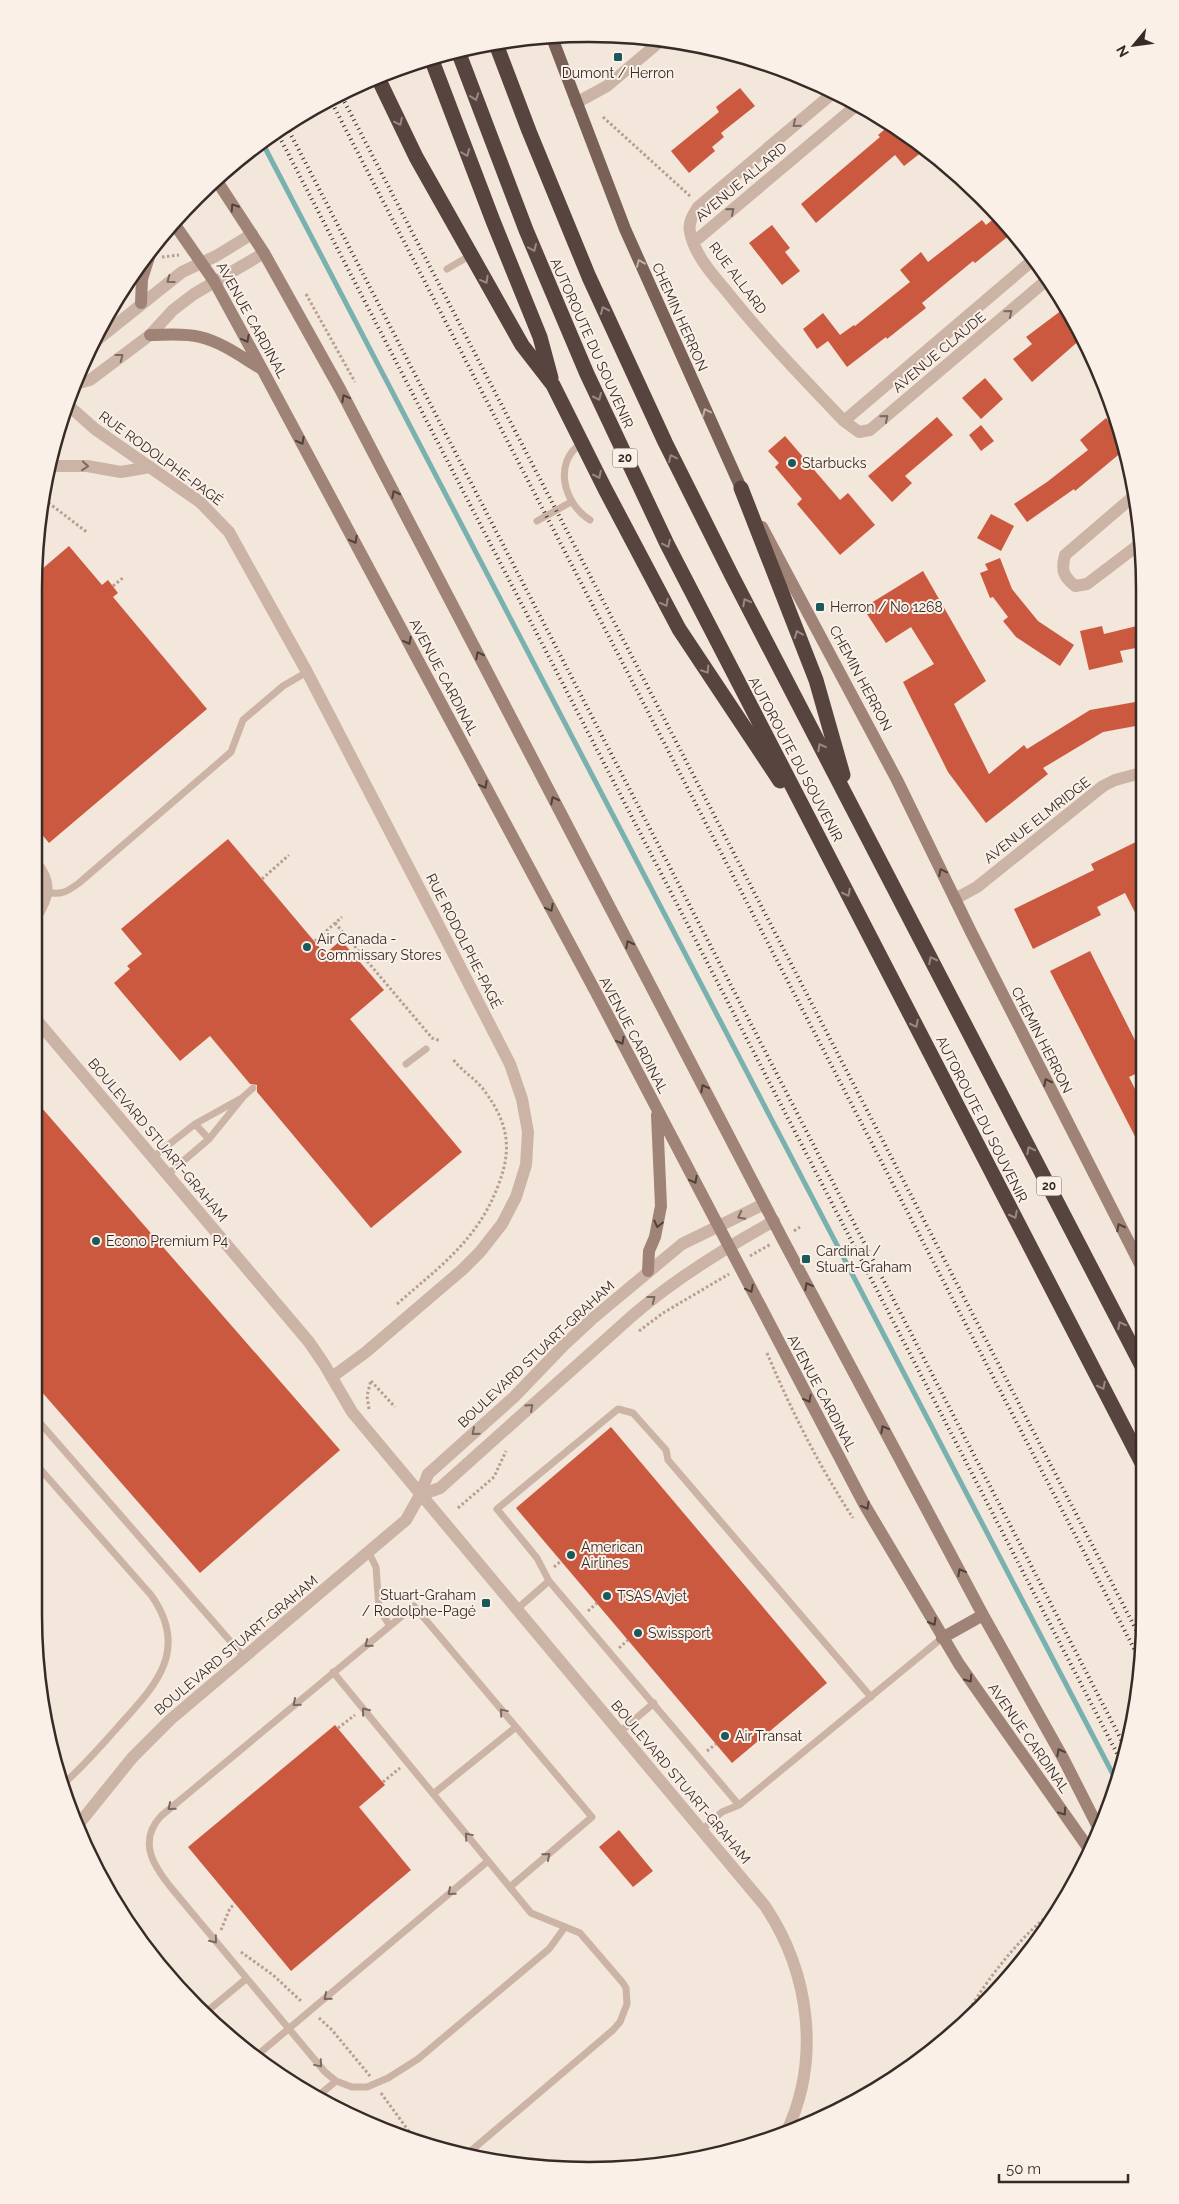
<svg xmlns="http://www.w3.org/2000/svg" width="1179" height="2204" font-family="Raleway,sans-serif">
<rect width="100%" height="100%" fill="#f3e6da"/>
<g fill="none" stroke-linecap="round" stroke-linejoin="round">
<path stroke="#78b1b0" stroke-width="5" d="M262 142 1117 1782"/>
</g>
<path fill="#cb5940" d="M740 88 755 106 721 133 724 137 712 147 715 151 689 173 671 151 719 112 716 107Z
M890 125 912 141 922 152 904 166 895 155 816 223 801 204 880 137 878 135Z
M996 217 1011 234 975 263 973 261 922 303 926 308 887 339 886 337 847 367 828 341 817 349 803 329 823 313 840 335 854 325 855 326 910 282 900 270 921 252 928 262 982 220 986 225Z
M772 225 790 248 785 252 800 271 782 285 749 243Z
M1066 307 1082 338 1032 382 1013 359 1032 344 1026 337Z
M985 378 1003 399 981 419 962 398Z
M937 417 953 435 905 476 912 483 892 502 868 476Z
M1106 418 1118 432 1123 451 1075 491 1074 489 1027 522 1014 504 1047 482 1088 450 1080 440Z
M981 425 994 441 981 451 969 435Z
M785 436 840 500 848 493 875 525 840 555 797 504 802 499 775 467 779 463 768 451Z
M991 514 1014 526 1001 551 977 538Z
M69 546 102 585 108 580 118 593 113 597 207 709 49 843 35 826V575Z
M1000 558 1012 589 1038 621 1074 645 1060 666 1016 637 1003 621 1008 617 993 597 990 598 980 573 988 570 985 564Z
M923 571 986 681 954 704 989 774 1024 745 1027 749 1090 710 1141 701V725L1103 732 1043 768 1048 774 986 823 948 772 903 682 934 664 911 627 886 643 863 608Z
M1141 625V647L1120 651 1123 662 1089 670 1080 631 1102 626 1104 634Z
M228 839 325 954 341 940 384 990 350 1019 462 1152 371 1228 257 1092V1085L250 1084 210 1036 180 1061 114 983 130 969 127 966 142 954 121 929Z
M1142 839V926L1125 893 1097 907 1101 915 1033 949 1014 909 1094 870 1091 864Z
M1090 951 1142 1054V1071L1129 1077 1142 1103 1143 1152 1050 971Z
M34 1099 340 1450 200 1573 34 1383Z
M611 1427 827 1683 732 1763 516 1508Z
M335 1725 385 1785 359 1807 411 1870 291 1971 188 1847Z
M619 1830 653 1871 633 1887 599 1847Z"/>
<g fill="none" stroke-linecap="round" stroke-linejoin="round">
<path stroke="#b79e90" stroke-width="3" stroke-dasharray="2.5 2.5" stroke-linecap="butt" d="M603 117 690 196
M162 257 179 255
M306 294 355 382
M43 503 50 504 88 533
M113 586 124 577
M262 879 289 855
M335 923 432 1038 441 1041
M315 941 342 917
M794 1231 800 1227
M750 1256 771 1244
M397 1304C439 1267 477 1241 498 1186 512 1150 509 1125 486 1093 477 1079 462 1072 452 1058
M639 1331 663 1313 729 1274
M767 1353C791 1410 819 1466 853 1518
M371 1381 395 1407
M369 1409 367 1396 371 1380
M458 1508 494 1477 506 1451
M554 1567 561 1561
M588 1611 597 1603
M619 1648 628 1640
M338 1728 355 1715
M707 1751 716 1744
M383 1782 400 1768
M221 1930 230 1908 235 1904
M241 1952 273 1975 302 2002
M319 2018 332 2030 370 2076
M957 2031C983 1983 1019 1936 1063 1903
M381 2093 416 2141"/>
<path stroke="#cbb4a5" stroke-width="7" d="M447 269 471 255
M582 443C552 462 564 504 590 520
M537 521 571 502
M46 892C61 896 68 891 79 883L231 752 243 720 283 686 307 672
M406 1064 426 1049
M195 1124 209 1139
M153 1157 195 1124 240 1099
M168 1174 209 1139 243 1097 253 1088
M34 1416 245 1658
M34 1462 151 1595C191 1651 154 1687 117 1728 99 1748 82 1768 61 1786
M369 1553 376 1567 379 1609 390 1626
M549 1581 537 1558 497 1509 618 1409 633 1413 666 1450 668 1460 871 1697
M517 1609 549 1581 739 1805
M333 1672 531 1913 580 1933 623 1983 626 1988 627 2004 620 2022 613 2030 466 2155
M620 1732 654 1703
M433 1794 516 1727
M702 1830 722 1812 739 1805 942 1638
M510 1887 592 1817 414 1606 161 1816C137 1842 154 1867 173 1890L325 2072 336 2081 352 2087H367L388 2078 418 2059 549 1949 565 1927
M205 2013 246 1979
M255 2057 488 1861
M318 2096 336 2081"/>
<path stroke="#cbb4a5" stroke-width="12" d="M833 93 698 207C693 215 688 222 690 232 695 256 713 275 728 293 764 338 804 379 844 421L859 432 870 430 1049 278
M694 242 858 104
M69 406 95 429 200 502 229 532 307 672 451 949 510 1064 522 1099 528 1132 526 1165 516 1197 502 1224 480 1252 462 1270 366 1352 332 1377
M844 421 1033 260
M1135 495 1065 555C1061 570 1063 576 1075 586L1087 584 1141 543
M955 899 977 887 1103 786 1115 780 1141 773
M35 918C49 896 52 883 35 862
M34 1017 309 1342 324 1364 352 1412 765 1906C810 1973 821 2060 786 2133
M420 1495 440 1488 632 1316C676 1278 723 1249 774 1221
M78 1825 132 1758 171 1719 406 1520 420 1495 428 1474 514 1397 564 1345 592 1319 682 1244 764 1204"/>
<path stroke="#cbb4a5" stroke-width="12" d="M576 103 607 86 663 39
M97 340 182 272 216 256 252 234
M79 383 90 380 150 335 173 310 194 294 264 253
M49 466H87L121 472 150 467"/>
<path stroke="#9f8377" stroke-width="12" d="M217 181 264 253 340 389 782 1238 983 1615 1063 1758 1098 1827
M173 222 214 281 262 369 600 1000 864 1504 959 1664 1089 1849
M141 303 142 279 150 254
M150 335C166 335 184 333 200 337 222 342 243 358 262 369
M762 527 897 780 971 932 1143 1270
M648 1271 649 1251 655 1237 661 1206 657 1115
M942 1638 983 1615"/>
<path stroke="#796157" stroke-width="12" d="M551 35 625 229 741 488"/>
<path stroke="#58443e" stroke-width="15" d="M496 44 529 131 589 277 665 442 732 576 1143 1368
M458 51 526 230 587 374 667 544 1143 1465
M431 58 493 221 540 337 551 378
M378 78 416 157 522 345 553 385 605 489 679 629 780 781
M741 488 816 680 843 775"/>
<path stroke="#372b27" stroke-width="4" stroke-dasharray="1 4" stroke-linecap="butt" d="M340 93 1144 1645
M330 99 1142 1664
M287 127 1127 1751
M277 132 1123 1765"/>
</g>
<defs><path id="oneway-chevron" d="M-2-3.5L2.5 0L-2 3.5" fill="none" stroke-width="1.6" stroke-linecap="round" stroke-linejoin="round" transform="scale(1.25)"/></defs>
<g stroke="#998982">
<use href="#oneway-chevron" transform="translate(475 97) rotate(70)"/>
<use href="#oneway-chevron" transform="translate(399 122) rotate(64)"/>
<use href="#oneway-chevron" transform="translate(466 153) rotate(69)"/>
<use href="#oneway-chevron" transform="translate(533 248) rotate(67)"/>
<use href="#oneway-chevron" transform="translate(485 280) rotate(61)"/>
<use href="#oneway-chevron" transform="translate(604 310) rotate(-114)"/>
<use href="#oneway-chevron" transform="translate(598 397) rotate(66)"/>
<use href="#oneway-chevron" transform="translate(672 458) rotate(-116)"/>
<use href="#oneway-chevron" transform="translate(598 475) rotate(64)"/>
<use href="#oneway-chevron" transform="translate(667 544) rotate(64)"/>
<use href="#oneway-chevron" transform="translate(746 602) rotate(-118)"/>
<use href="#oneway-chevron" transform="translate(665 603) rotate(62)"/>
<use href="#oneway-chevron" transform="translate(798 634) rotate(-112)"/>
<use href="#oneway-chevron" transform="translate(706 670) rotate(57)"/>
<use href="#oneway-chevron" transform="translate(821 747) rotate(-118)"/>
<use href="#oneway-chevron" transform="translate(847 893) rotate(63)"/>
<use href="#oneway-chevron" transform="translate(932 960) rotate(-117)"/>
<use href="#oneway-chevron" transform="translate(915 1024) rotate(63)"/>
<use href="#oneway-chevron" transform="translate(1030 1150) rotate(-117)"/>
<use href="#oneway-chevron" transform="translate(1014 1215) rotate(63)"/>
<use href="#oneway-chevron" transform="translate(1121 1325) rotate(-117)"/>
<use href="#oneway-chevron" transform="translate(1102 1386) rotate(63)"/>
</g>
<g stroke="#7a6960">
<use href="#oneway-chevron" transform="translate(796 124) rotate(140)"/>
<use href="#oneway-chevron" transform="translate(731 211) rotate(-40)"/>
<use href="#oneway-chevron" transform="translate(170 280) rotate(144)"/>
<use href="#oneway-chevron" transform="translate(1009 313) rotate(-40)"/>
<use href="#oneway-chevron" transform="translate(120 357) rotate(-37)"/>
<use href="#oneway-chevron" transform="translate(885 418) rotate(-40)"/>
<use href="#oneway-chevron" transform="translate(85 466) rotate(5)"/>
<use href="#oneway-chevron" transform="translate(741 1216) rotate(153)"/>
<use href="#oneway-chevron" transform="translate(652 1299) rotate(-38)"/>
<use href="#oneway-chevron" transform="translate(530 1407) rotate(-42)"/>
<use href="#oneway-chevron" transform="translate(475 1432) rotate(139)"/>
<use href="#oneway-chevron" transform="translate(368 1644) rotate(141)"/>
<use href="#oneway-chevron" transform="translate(296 1703) rotate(140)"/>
<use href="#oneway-chevron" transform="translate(365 1711) rotate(-129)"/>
<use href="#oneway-chevron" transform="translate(503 1712) rotate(-130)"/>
<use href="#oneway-chevron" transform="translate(171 1807) rotate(140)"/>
<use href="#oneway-chevron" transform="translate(468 1836) rotate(-130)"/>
<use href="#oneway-chevron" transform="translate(547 1856) rotate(-40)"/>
<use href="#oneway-chevron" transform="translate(451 1892) rotate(140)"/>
<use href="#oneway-chevron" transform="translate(214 1940) rotate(51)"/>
<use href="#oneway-chevron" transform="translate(327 1997) rotate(140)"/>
<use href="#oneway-chevron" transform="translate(319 2064) rotate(50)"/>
</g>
<g stroke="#51413b">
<use href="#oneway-chevron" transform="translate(234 207) rotate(-123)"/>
<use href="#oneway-chevron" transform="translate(246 339) rotate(62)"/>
<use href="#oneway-chevron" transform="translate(345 398) rotate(-118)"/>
<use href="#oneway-chevron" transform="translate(301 441) rotate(62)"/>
<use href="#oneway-chevron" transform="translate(395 494) rotate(-117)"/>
<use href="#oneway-chevron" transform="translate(354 540) rotate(62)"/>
<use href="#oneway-chevron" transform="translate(408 641) rotate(62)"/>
<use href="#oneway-chevron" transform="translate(479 655) rotate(-117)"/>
<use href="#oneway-chevron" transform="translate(484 785) rotate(62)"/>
<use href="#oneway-chevron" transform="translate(554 800) rotate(-117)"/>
<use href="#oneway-chevron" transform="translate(942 872) rotate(-116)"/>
<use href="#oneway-chevron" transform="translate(550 908) rotate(62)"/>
<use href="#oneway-chevron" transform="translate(629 944) rotate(-117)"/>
<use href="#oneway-chevron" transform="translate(621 1041) rotate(62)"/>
<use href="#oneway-chevron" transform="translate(1047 1082) rotate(-117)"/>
<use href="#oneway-chevron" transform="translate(704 1088) rotate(-118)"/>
<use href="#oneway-chevron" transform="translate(694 1180) rotate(62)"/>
<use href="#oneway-chevron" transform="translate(658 1224) rotate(103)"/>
<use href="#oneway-chevron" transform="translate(1120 1227) rotate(-117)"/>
<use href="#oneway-chevron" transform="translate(808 1286) rotate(-118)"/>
<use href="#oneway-chevron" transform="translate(750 1289) rotate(63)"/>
<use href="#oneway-chevron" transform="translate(808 1399) rotate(62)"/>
<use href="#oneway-chevron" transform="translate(884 1429) rotate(-118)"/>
<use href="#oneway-chevron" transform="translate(866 1506) rotate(61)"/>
<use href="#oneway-chevron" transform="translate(961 1572) rotate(-118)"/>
<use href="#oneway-chevron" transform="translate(933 1622) rotate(60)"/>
<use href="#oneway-chevron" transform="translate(969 1679) rotate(55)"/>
<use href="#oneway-chevron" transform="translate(1060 1752) rotate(-118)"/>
<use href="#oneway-chevron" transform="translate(1063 1812) rotate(55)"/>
</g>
<g stroke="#c0b0a6">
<use href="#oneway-chevron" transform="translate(640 263) rotate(-113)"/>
<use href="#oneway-chevron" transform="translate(706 412) rotate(-115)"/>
</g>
<g fill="#1b5a5a" stroke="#faf0e7" stroke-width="2">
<rect x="613" y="52" width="10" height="10" rx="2.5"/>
<circle cx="792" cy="463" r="5"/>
<rect x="815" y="602" width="10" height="10" rx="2.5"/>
<circle cx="307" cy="947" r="5"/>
<circle cx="96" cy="1241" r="5"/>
<rect x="801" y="1254" width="10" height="10" rx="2.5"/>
<circle cx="571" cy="1555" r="5"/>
<circle cx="607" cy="1596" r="5"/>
<rect x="481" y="1598" width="10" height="10" rx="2.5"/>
<circle cx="638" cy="1633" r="5"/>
<circle cx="725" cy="1736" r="5"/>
</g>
<g text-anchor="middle" stroke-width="4" stroke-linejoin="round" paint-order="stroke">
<g fill="#faf0e7" stroke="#726661" stroke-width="1">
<rect x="612.5" y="448.5" width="25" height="19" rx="4"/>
<rect x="1036.5" y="1176.5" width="25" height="19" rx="4"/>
</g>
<g font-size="12" font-weight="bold" fill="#372b27">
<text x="625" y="462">20</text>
<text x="1049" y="1190">20</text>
</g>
<g font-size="14" fill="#372b27" stroke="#faf0e7" text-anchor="start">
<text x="618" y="78" text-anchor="middle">Dumont / Herron</text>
<text x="802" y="468">Starbucks</text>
<text x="830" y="612">Herron / No 1268</text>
<text x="317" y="944">Air Canada -<tspan x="317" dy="16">Commissary Stores</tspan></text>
<text x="106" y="1246">Econo Premium P4</text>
<text x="816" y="1256">Cardinal /<tspan x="816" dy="16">Stuart-Graham</tspan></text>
<text x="581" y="1552">American<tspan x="581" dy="16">Airlines</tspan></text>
<text x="476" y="1600" text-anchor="end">Stuart-Graham<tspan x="476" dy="16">/ Rodolphe-Pagé</tspan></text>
<text x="617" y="1601">TSAS Avjet</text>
<text x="648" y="1638">Swissport</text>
<text x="735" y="1741">Air Transat</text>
</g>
<g font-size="14" fill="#372b27" stroke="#faf0e7">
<text transform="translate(741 182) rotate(-40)" y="5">AVENUE ALLARD</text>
<text transform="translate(738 278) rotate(53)" y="5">RUE ALLARD</text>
<text transform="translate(680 317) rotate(66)" y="5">CHEMIN HERRON</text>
<text transform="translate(252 320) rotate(61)" y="5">AVENUE CARDINAL</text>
<text transform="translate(592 343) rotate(66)" y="5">AUTOROUTE DU SOUVENIR</text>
<text transform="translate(939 352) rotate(-40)" y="5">AVENUE CLAUDE</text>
<text transform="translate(161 458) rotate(36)" y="5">RUE RODOLPHE-PAGÉ</text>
<text transform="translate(444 677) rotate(62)" y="5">AVENUE CARDINAL</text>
<text transform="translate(861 678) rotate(62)" y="5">CHEMIN HERRON</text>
<text transform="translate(796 759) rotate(62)" y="5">AUTOROUTE DU SOUVENIR</text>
<text transform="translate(1037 820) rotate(-38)" y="5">AVENUE ELMRIDGE</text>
<text transform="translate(464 941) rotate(63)" y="5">RUE RODOLPHE-PAGÉ</text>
<text transform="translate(634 1035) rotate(62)" y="5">AVENUE CARDINAL</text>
<text transform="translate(1042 1040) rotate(63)" y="5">CHEMIN HERRON</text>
<text transform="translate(982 1119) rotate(63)" y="5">AUTOROUTE DU SOUVENIR</text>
<text transform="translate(158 1140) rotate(50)" y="5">BOULEVARD STUART-GRAHAM</text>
<text transform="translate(536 1354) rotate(-43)" y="5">BOULEVARD STUART-GRAHAM</text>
<text transform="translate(822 1393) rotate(62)" y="5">AVENUE CARDINAL</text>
<text transform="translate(236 1645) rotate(-40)" y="5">BOULEVARD STUART-GRAHAM</text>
<text transform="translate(1029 1738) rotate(55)" y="5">AVENUE CARDINAL</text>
<text transform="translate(681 1782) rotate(50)" y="5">BOULEVARD STUART-GRAHAM</text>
</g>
</g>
<path d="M0 0H1179V2204H0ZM589 42H589A547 547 0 0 1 1136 589V1615A547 547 0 0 1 589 2162H589A547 547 0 0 1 42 1615V589A547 547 0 0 1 589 42Z" fill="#faf0e7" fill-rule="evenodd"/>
<path fill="none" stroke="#372b27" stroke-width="2.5" d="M589 42H589A547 547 0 0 1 1136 589V1615A547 547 0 0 1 589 2162H589A547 547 0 0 1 42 1615V589A547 547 0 0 1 589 42Z"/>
<g transform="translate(1134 45) rotate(241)" stroke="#faf0e7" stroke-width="4" paint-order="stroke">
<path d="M0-4L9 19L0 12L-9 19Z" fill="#372b27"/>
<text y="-8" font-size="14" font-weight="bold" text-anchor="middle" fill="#372b27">N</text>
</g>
<path d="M999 2174v8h129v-8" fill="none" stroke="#372b27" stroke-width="2.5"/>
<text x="1006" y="2174" font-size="15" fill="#372b27" stroke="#faf0e7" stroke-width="4" paint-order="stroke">50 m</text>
</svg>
